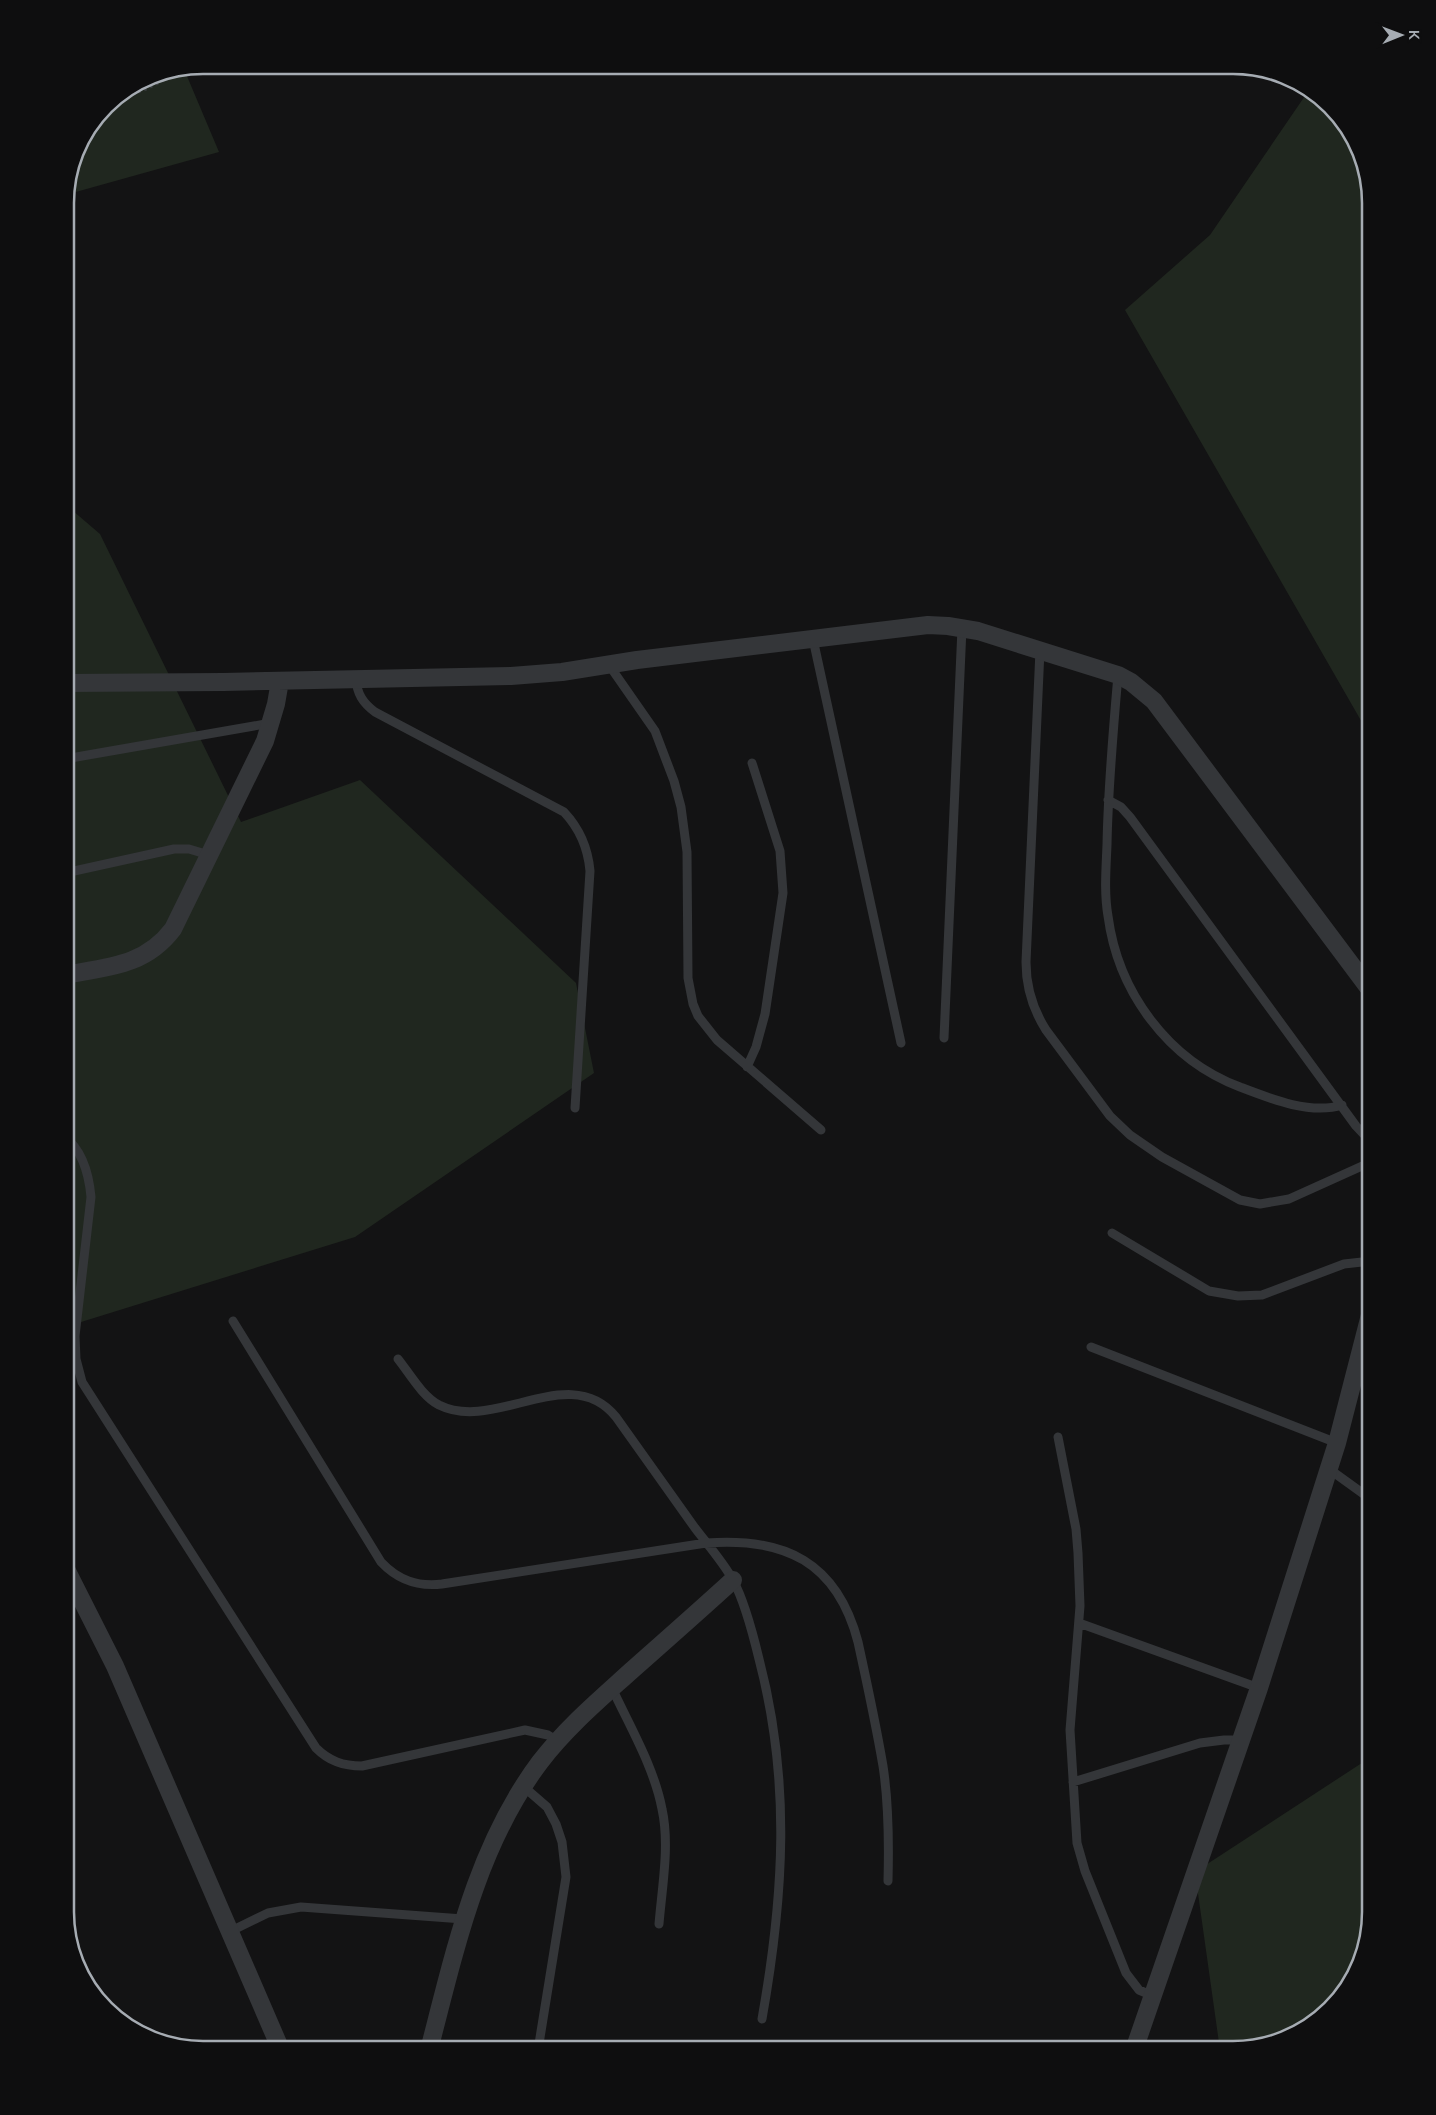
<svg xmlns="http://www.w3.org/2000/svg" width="1436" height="2115" font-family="Lato,sans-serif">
<rect width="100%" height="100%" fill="#131314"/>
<path fill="#20271f" d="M184 69 219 152 65 195 79 142 106 105 150 75Z
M1309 90 1353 134 1371 203V738L1125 310 1210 235Z
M65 504 100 534 241 822 360 780 576 983 594 1073 355 1237 65 1327Z
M1371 1757V1913L1352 1981 1302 2032 1233 2050H1220L1195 1872Z"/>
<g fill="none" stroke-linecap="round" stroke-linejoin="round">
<path stroke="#3a3d40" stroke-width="3" stroke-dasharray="2.5 4" stroke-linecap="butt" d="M119 96C142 94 161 82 179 70"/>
<path stroke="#343639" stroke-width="9" d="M813 639 901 1043
M1040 650 1026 962C1026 987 1032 1008 1046 1030L1110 1116 1130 1135 1162 1157 1240 1200 1260 1204 1289 1199 1371 1162
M609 665 655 731 674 781 681 807 687 852 688 978 693 1004 698 1016 717 1040 821 1130
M1118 675C1113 732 1108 788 1107 845 1106 869 1104 893 1108 916 1118 992 1168 1060 1240 1087 1271 1099 1311 1115 1342 1105
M356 679C357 694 363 703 375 712L564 812C580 829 588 848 590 871L575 1108
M65 759 271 723
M1108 800 1121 807 1130 817 1356 1126 1371 1142
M65 873 174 849H189L209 855
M944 1038 962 628
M747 1067 756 1047 765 1014 783 893 780 851 752 763
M65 1137C83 1151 89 1175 91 1197L75 1336 76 1359 82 1382 316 1748C329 1761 343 1766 362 1766L525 1730 548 1735 558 1741
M1112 1233 1209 1291 1238 1296 1262 1295 1344 1264 1371 1261
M233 1321 381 1562C398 1580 417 1587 442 1584L706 1543C785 1537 837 1562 858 1642 867 1683 876 1725 883 1766 889 1805 889 1843 888 1881
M1091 1347 1337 1443
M398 1359C410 1374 422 1396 439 1405 495 1433 570 1360 616 1417 642 1454 669 1491 695 1528 708 1545 723 1562 733 1580 745 1602 753 1634 759 1659 791 1781 784 1895 762 2019
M1058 1437 1076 1529 1078 1553 1080 1606 1070 1730 1077 1843 1085 1871 1126 1973 1139 1990 1153 1996
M1329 1469 1365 1495 1371 1501
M1079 1623 1259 1688
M612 1688C630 1727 654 1767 662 1809 670 1845 662 1887 659 1924
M1073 1782 1200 1743 1224 1740H1242
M524 1787 547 1807 556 1824 562 1842 566 1877 538 2050
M229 1932 268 1913 301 1907 463 1919"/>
<path stroke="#343639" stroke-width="18" d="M65 683 223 682 511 676 562 672 637 660 928 625 948 626 978 631 1118 675 1131 682 1154 701 1371 991
M65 975C108 967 145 966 173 929L265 741 276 704 280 681
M65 1567 115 1666 281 2050
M82 1976 85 1983
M429 2050C455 1950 477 1846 540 1762 567 1727 599 1700 631 1671 665 1641 699 1611 733 1580
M1134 2050 1259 1688 1337 1443 1371 1311"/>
</g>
<path d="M0 0H1436V2115H0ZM203 74H1233A129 129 0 0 1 1362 203V1912A129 129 0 0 1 1233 2041H203A129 129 0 0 1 74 1912V203A129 129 0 0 1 203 74Z" fill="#0e0e0f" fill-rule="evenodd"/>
<path fill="none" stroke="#a6acb3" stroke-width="2.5" d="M203 74H1233A129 129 0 0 1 1362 203V1912A129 129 0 0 1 1233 2041H203A129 129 0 0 1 74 1912V203A129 129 0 0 1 203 74Z"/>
<g transform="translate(1401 35) rotate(89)" stroke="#0e0e0f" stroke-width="4" paint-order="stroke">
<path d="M0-4L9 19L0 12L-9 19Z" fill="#a6acb3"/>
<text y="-8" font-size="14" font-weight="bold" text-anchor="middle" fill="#a6acb3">K</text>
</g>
</svg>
